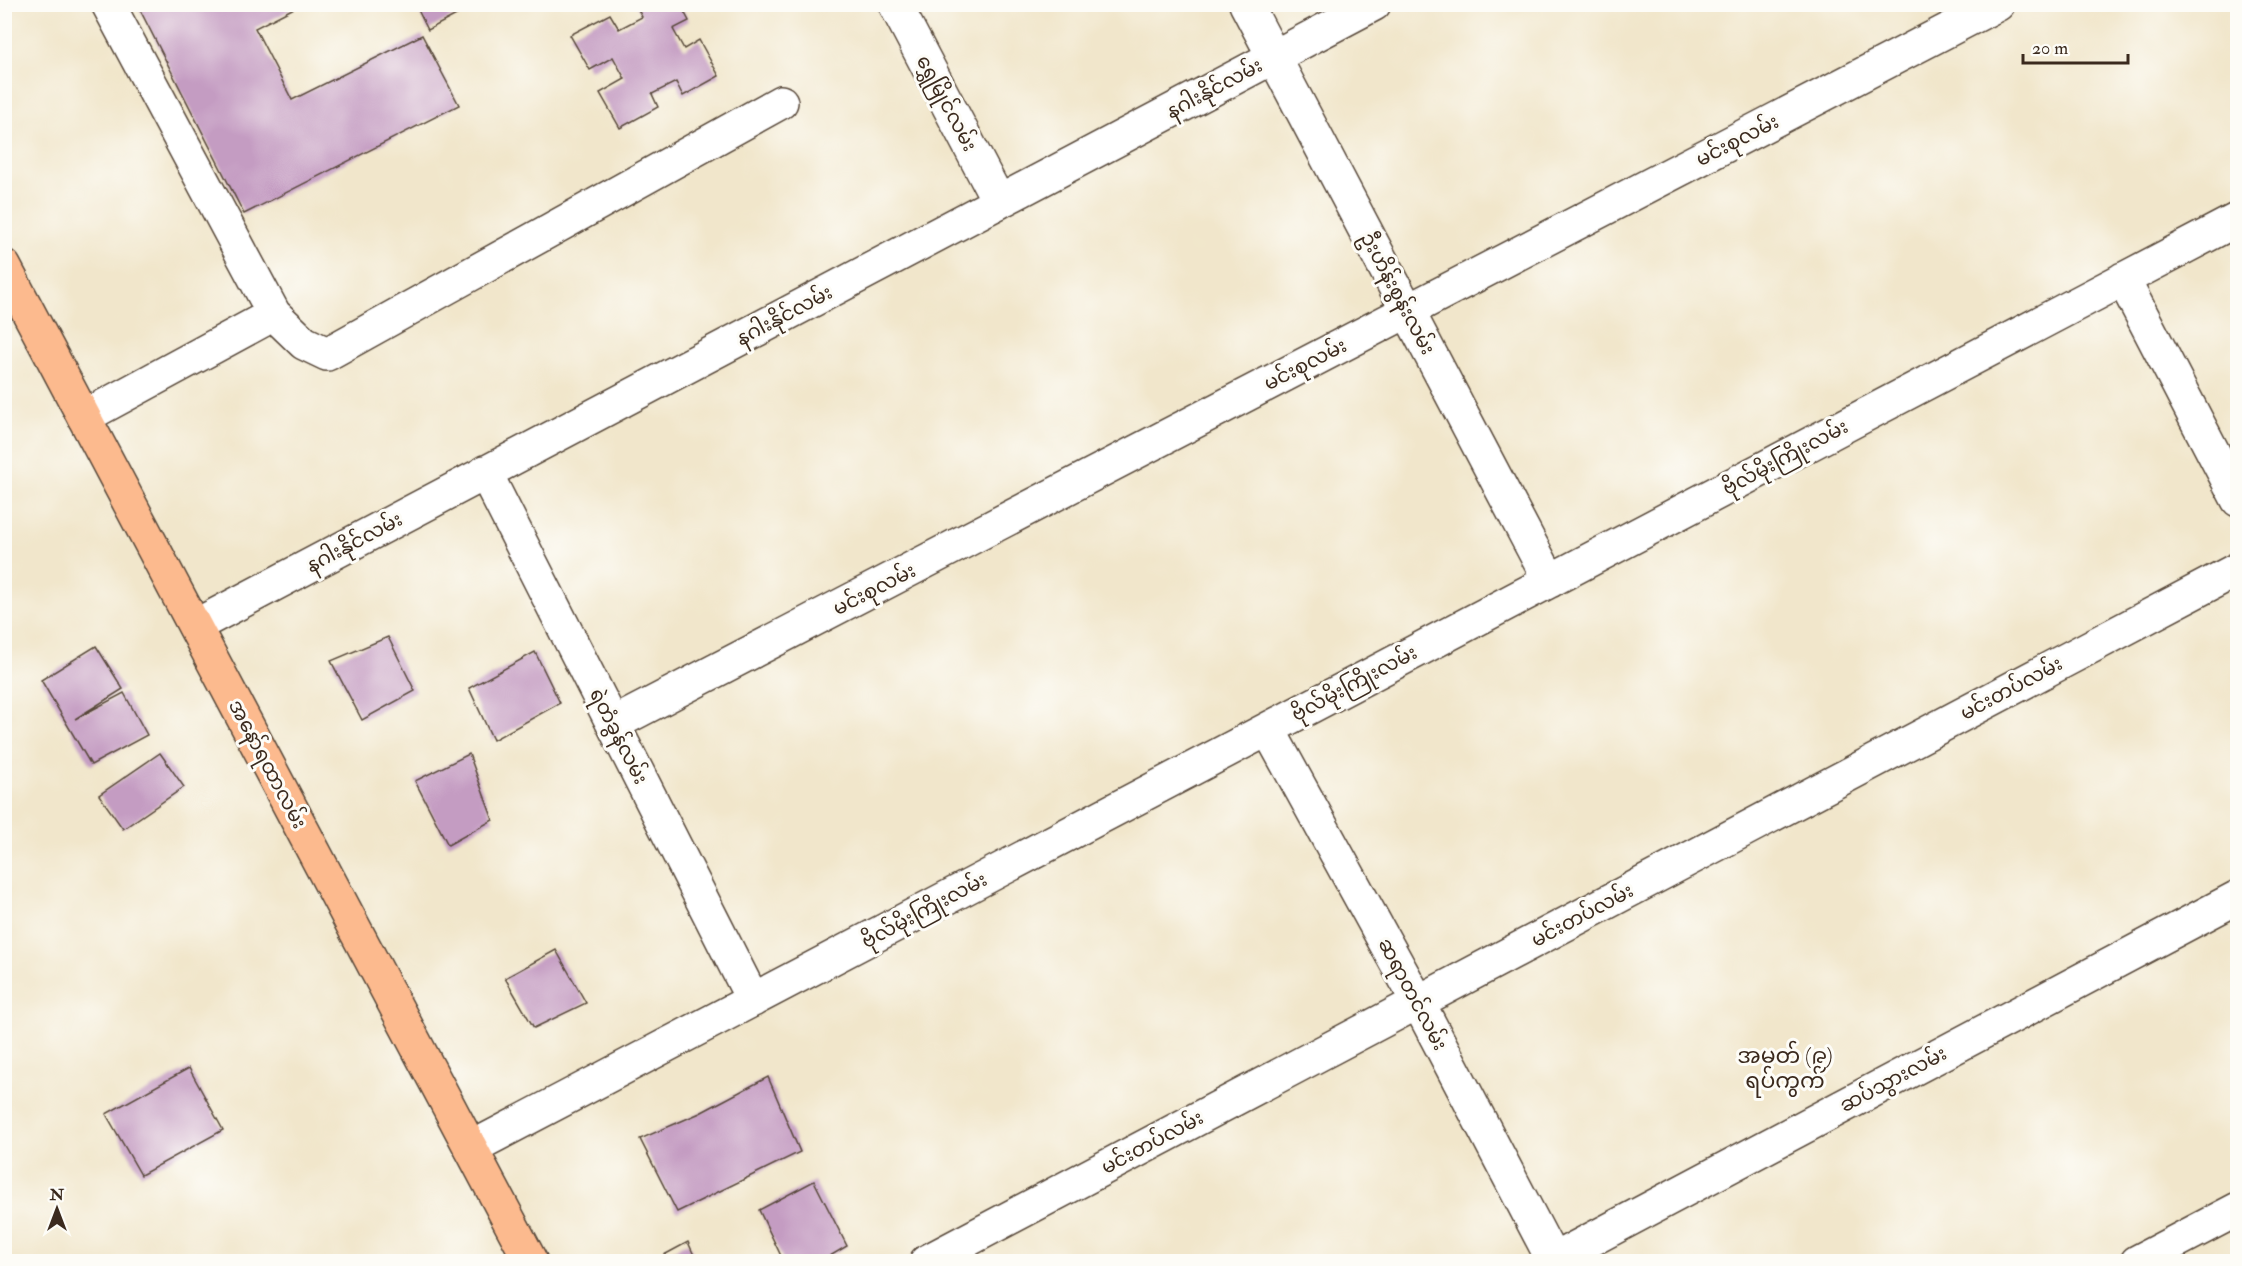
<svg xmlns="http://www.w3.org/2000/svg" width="2242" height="1266" font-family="'IM FELL Double Pica','Noto Sans Myanmar',serif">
<rect width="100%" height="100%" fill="#fdfcf7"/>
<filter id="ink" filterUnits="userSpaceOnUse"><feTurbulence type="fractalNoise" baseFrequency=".0167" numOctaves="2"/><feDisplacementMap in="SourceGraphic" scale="12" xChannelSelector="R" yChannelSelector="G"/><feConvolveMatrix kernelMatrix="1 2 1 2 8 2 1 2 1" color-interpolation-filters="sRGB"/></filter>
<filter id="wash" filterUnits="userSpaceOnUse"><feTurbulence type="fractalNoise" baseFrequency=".008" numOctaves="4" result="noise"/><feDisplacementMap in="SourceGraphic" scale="24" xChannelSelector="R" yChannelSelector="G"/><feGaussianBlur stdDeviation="1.35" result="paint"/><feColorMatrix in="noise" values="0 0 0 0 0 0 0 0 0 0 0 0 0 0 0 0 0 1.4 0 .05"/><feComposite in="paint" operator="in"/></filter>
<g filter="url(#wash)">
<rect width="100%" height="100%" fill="#f1e6cb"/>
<g id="blocks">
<path fill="#c49cc2" d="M137 4H302L255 28 292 100 422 35 459 105 244 214Z
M415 4H477L428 30Z
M635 4H680L689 21 673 29 684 49 699 40 719 76 683 96 676 82 652 94 658 107 620 128 600 93 625 79 613 57 590 70 570 35 610 14 619 29 642 17Z
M388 637 415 691 362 720 331 661Z
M96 646 123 689 75 719 124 693 147 735 91 765 41 680Z
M535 652 560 703 493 740 469 688Z
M160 753 184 787 123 829 99 795Z
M469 754 493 820 448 845 415 781Z
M556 950 586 1003 534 1028 505 978Z
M189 1068 223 1130 141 1175 106 1114Z
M768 1077 800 1152 677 1212 640 1139 700 1113Z
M814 1181 847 1246 820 1262H784L759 1210Z
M688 1242 697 1262H651Z"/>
</g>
</g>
<g filter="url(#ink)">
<use href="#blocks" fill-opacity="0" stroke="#564638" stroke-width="1.5"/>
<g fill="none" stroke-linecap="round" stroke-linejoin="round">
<defs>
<path id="minor" d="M108 4 274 314 304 343 327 354 781 102
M895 4 999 202
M1246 4 1550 581
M2123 279 2238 500
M84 417 274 314
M485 472 753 1000
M195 626 1374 4
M613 724 1998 4
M1268 729 1418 1002 1554 1262
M471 1148 2238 219
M926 1262 2238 569
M1549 1262 2238 897
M2137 1262 2238 1209"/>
<path id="major" d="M4 266 531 1262"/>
</defs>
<use href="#minor" stroke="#564638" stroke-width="36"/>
<use href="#major" stroke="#564638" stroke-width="36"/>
<use href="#minor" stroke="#fff" stroke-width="33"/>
<use href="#major" stroke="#fcba8e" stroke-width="33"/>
</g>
</g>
<g text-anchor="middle" stroke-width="6" stroke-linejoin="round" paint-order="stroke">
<g font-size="20" fill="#3b2a1e" stroke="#fdfcf7">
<text transform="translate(1214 88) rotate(-28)" y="7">နဂါးနိုင်လမ်း</text>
<text transform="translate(947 103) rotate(62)" y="7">ရွှေမြိုင်လမ်း</text>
<text transform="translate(1737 140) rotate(-27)" y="7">မင်းစုလမ်း</text>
<text transform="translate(1398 293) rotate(62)" y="7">ဦးဟိန်းစွန်းလမ်း</text>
<text transform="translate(784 315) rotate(-28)" y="7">နဂါးနိုင်လမ်း</text>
<text transform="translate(1305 364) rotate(-27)" y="7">မင်းစုလမ်း</text>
<text transform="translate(1785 457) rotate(-28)" y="7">ဗိုလ်မိုးကြိုးလမ်း</text>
<text transform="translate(354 542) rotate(-28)" y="7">နဂါးနိုင်လမ်း</text>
<text transform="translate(874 589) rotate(-27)" y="7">မင်းစုလမ်း</text>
<text transform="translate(1354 683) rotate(-28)" y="7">ဗိုလ်မိုးကြိုးလမ်း</text>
<text transform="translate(2011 688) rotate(-28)" y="7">မင်းတပ်လမ်း</text>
<text transform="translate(619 736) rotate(63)" y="7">ရဲတံခွန်လမ်း</text>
<text transform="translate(268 764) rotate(62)" y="7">အနော်ရထာလမ်း</text>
<text transform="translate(924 910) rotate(-28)" y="7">ဗိုလ်မိုးကြိုးလမ်း</text>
<text transform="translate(1582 915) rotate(-28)" y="7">မင်းတပ်လမ်း</text>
<text transform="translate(1413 994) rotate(62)" y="7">ဆရာတင်လမ်း</text>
<text transform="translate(1893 1079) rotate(-28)" y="7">ဆပ်သွားလမ်း</text>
<text transform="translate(1152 1142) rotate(-28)" y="7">မင်းတပ်လမ်း</text>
</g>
<g font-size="22" fill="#3b2a1e" stroke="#fdfcf7">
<text x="1785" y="1063">အမှတ် (၉)<tspan x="1785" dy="25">ရပ်ကွက်</tspan></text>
</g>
</g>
<rect width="2242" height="1266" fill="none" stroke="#fdfcf7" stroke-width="24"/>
<g transform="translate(57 1209)" stroke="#fdfcf7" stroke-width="4.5" paint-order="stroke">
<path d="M0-4.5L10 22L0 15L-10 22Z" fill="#3b2a1e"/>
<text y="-9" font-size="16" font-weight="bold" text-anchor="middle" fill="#3b2a1e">N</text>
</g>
<path d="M2023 54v9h105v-9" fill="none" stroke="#3b2a1e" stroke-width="3"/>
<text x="2032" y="54" font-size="18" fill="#3b2a1e" stroke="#fdfcf7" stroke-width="4.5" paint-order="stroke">20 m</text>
</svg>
